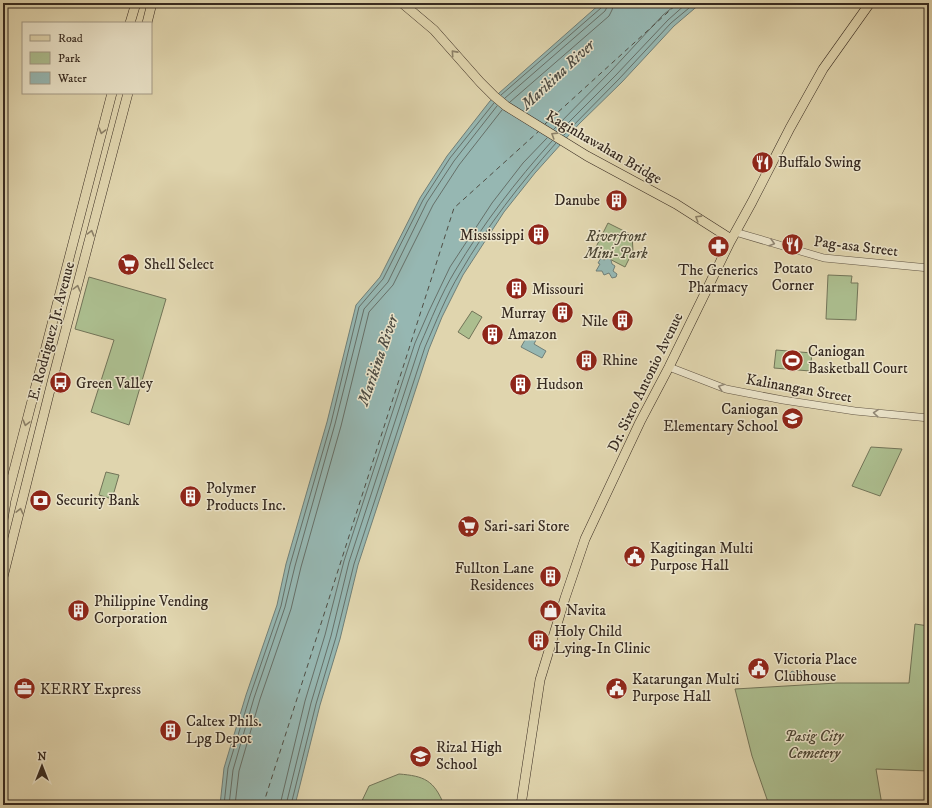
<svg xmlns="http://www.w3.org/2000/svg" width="932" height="808" font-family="'IM FELL DW Pica',serif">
<rect width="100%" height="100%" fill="#e0d5ae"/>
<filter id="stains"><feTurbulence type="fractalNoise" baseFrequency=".005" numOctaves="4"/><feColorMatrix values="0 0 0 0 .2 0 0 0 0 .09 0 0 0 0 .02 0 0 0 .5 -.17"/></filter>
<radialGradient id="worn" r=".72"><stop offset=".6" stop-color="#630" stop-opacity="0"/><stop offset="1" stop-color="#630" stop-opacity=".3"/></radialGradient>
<path fill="#acbe8f" stroke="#727458" d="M608 223 632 235 633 251 625 267 594 251Z
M828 275 852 276 851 283H858L856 320 826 319Z
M89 277 166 299 129 425 91 412 114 340 75 329Z
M472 311 482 317 469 339 458 332Z
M776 350 812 353 810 371 774 368Z
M871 447 902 449 880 496 852 486Z
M106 472 119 475 112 499 99 495Z
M915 624 929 626V771L876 769 882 805H769L752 756 735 689 837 683H909Z
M399 774C424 776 434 780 444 805H360L369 786Z"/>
<path fill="#96b7b2" stroke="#707f78" d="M601 3H701L674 26 622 82 579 124 535 173 504 212 463 275 442 317 429 349 358 565 340 639 320 705 295 805H220L224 768 246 695 277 605 286 564 327 422 356 305 380 277 420 198 447 156 490 101Z
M601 258 604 260 608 258 611 260 612 264 615 266 613 271 617 274 616 277 612 278 609 273 604 275 602 271H596L600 264 598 263Z
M529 333 537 338 534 344 546 351 542 358 521 347Z
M792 671 796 673 801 671 803 676 800 678 796 677 792 680 790 679 789 674Z"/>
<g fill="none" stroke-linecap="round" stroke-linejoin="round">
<path stroke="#667069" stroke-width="1" d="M501 95 601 8 603 3
M505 98 605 11 607 7 608 3
M510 102 609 16 612 10 614 3
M554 129 611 71 663 15 678 3
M559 132 616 75 668 20 687 3
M564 135 619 79 671 23 695 3
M224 805 228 768 250 696 281 606 290 565 331 423 359 307 383 279 423 200 450 158 494 103
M229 805 233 770 254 698 285 607 295 566 335 424 364 309 388 282 427 202 454 161 497 106
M235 805 239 771 260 699 291 609 301 567 341 426 369 312 393 285 433 205 459 165 502 110
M280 805 305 701 325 635 344 561 415 343 429 311 450 267 492 203 523 163 547 138
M286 805 311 703 331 636 349 562 420 345C431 320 441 294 455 271 483 224 516 181 552 141
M291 805 316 704 336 637 354 564 425 347C436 322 446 296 460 273 487 226 520 184 556 143"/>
<path stroke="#4f4d44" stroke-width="1" stroke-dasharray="5 4" stroke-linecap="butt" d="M545 124 678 3
M263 805 454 208 539 131"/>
<defs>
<path id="minor" d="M735 232 824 258 929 268
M669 367 726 389 783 400 855 411 929 418"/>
<path id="major" d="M402 3 434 30 480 82 494 96 506 106 587 156 676 204 731 239
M130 23 136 3
M147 23 152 3
M3 507 6 501 112 93
M3 520 6 502
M3 577 52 382 128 93
M521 805 540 680 565 598 585 539 640 422 669 367 730 242 752 202 790 128 823 69 870 3"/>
</defs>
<use href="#minor" stroke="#615544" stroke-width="8"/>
<use href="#major" stroke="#372a20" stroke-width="10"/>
<use href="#minor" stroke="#ebe4ca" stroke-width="7"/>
<use href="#major" stroke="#e0d5ae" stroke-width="9"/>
</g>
<defs><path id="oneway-chevron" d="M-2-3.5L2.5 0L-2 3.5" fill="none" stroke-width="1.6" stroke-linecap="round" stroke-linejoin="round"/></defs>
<g stroke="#8c8067">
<use href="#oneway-chevron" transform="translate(454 53) rotate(-132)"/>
<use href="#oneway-chevron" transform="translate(102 131) rotate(105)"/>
<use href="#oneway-chevron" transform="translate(554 135) rotate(-148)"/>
<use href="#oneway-chevron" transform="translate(698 218) rotate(-148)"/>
<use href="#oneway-chevron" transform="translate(91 233) rotate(-75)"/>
<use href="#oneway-chevron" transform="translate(77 288) rotate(-75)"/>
<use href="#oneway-chevron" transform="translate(26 423) rotate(105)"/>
<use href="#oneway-chevron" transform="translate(20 511) rotate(-76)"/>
</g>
<g stroke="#918775">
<use href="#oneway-chevron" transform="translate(772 243) rotate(16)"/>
<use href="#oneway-chevron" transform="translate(721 387) rotate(-160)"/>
<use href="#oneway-chevron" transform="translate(876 413) rotate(-175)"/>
</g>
<defs>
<symbol id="restaurant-disc" viewBox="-11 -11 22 22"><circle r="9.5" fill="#8f2418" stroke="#ebe4ca"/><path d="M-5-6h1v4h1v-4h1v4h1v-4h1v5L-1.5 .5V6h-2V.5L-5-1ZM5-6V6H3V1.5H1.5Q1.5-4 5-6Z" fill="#fff"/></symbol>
<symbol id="building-disc" viewBox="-11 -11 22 22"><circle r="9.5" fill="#8f2418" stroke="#ebe4ca"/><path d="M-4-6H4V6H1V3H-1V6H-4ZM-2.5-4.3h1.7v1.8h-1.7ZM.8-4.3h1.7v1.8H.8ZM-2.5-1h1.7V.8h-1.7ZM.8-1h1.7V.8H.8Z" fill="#fff"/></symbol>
<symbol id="pharmacy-disc" viewBox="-11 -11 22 22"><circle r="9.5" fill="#8f2418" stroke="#ebe4ca"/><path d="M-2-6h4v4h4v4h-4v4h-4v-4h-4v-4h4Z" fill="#fff"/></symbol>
<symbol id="supermarket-disc" viewBox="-11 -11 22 22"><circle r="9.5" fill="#8f2418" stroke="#ebe4ca"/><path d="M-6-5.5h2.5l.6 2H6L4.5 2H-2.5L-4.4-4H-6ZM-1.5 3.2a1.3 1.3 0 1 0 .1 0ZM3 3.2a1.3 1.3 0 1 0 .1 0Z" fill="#fff"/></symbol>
<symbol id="stadium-disc" viewBox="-11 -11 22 22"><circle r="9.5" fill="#8f2418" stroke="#ebe4ca"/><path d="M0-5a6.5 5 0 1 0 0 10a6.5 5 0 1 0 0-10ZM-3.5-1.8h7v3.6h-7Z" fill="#fff"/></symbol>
<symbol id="bus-disc" viewBox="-11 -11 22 22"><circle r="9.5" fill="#8f2418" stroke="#ebe4ca"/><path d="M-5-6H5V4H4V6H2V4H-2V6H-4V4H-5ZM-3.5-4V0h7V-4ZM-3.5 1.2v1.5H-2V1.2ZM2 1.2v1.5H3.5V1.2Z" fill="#fff"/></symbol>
<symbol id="school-disc" viewBox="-11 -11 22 22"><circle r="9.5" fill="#8f2418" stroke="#ebe4ca"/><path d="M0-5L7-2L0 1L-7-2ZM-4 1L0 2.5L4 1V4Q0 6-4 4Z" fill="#fff"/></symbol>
<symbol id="bank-disc" viewBox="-11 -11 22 22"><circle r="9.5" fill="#8f2418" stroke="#ebe4ca"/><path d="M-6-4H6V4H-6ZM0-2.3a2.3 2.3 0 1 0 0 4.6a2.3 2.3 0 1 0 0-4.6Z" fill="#fff"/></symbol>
<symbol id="civic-disc" viewBox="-11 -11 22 22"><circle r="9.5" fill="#8f2418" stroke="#ebe4ca"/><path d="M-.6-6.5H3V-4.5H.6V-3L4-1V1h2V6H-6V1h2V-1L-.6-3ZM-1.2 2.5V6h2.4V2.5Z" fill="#fff"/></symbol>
<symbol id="shop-disc" viewBox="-11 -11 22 22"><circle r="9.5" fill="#8f2418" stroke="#ebe4ca"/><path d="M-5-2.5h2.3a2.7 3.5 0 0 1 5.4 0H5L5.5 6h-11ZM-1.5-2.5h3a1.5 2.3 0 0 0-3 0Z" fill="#fff"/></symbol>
<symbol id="office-disc" viewBox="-11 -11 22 22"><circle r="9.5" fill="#8f2418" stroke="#ebe4ca"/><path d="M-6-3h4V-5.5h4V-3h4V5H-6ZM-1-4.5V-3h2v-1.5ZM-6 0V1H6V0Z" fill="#fff"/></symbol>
</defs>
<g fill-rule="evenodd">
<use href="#restaurant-disc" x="750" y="150" width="25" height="25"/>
<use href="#building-disc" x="604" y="188" width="25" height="25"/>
<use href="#building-disc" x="526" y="222" width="25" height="25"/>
<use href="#restaurant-disc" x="780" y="232" width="25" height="25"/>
<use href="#pharmacy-disc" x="706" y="234" width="25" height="25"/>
<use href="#supermarket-disc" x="116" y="252" width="25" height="25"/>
<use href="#building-disc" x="504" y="276" width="25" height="25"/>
<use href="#building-disc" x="550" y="300" width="25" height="25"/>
<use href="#building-disc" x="610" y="308" width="25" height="25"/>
<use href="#building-disc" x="480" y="322" width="25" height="25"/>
<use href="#building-disc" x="574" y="348" width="25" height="25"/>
<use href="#stadium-disc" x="780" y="348" width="25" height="25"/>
<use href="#bus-disc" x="48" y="370" width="25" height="25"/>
<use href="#building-disc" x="508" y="372" width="25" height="25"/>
<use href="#school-disc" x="780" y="406" width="25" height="25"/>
<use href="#building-disc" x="178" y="484" width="25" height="25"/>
<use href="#bank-disc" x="28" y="488" width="25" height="25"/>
<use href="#supermarket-disc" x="456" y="514" width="25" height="25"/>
<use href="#civic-disc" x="622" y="544" width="25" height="25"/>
<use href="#building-disc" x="538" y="564" width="25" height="25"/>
<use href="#building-disc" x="66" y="598" width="25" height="25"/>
<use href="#shop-disc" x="538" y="598" width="25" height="25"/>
<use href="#building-disc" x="526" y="628" width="25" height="25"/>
<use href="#civic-disc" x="746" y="656" width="25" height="25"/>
<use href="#civic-disc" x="604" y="676" width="25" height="25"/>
<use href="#office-disc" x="12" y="676" width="25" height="25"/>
<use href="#building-disc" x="158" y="718" width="25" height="25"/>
<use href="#school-disc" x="408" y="744" width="25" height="25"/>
</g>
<g text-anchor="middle" stroke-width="3" stroke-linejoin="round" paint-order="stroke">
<g font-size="15" fill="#372a20" stroke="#ebe4ca">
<text transform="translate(604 147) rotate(30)" y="5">Kaginhawahan Bridge</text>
<text transform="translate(856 246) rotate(7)" y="5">Pag-asa Street</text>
<text transform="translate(51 331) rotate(-75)" y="5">E. Rodriguez Jr. Avenue</text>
<text transform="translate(645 382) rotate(-64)" y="5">Dr. Sixto Antonio Avenue</text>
<text transform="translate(799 388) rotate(10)" y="5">Kalinangan Street</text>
</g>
<g font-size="15" fill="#372a20" stroke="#ebe4ca" text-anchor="start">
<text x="778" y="167">Buffalo Swing</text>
<text x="600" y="205" text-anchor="end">Danube</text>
<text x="524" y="240" text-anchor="end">Mississippi</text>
<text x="144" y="269">Shell Select</text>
<text x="793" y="273" text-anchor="middle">Potato<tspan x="793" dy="17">Corner</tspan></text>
<text x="718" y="275" text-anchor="middle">The Generics<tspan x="718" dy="17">Pharmacy</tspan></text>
<text x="532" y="294">Missouri</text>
<text x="546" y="318" text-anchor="end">Murray</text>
<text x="608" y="326" text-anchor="end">Nile</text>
<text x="508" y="339">Amazon</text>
<text x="808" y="356">Caniogan<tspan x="808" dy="17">Basketball Court</tspan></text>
<text x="602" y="365">Rhine</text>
<text x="76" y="388">Green Valley</text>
<text x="536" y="389">Hudson</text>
<text x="778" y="414" text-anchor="end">Caniogan<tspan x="778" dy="17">Elementary School</tspan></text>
<text x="206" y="493">Polymer<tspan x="206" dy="17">Products Inc.</tspan></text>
<text x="56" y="505">Security Bank</text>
<text x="484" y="531">Sari-sari Store</text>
<text x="650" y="553">Kagitingan Multi<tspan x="650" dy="17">Purpose Hall</tspan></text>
<text x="534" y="573" text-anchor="end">Fullton Lane<tspan x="534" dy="17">Residences</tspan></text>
<text x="94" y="606">Philippine Vending<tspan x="94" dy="17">Corporation</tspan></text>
<text x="566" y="615">Navita</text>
<text x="554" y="636">Holy Child<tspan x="554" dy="17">Lying-In Clinic</tspan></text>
<text x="774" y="664">Victoria Place<tspan x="774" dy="17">Clubhouse</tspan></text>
<text x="632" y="684">Katarungan Multi<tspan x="632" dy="17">Purpose Hall</tspan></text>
<text x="40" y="694">KERRY Express</text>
<text x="186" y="726">Caltex Phils.<tspan x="186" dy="17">Lpg Depot</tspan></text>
<text x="436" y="752">Rizal High<tspan x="436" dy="17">School</tspan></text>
</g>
<g font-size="15" font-style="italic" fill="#4e4836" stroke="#ebe4ca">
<text x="616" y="241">Riverfront<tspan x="616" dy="17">Mini-Park</tspan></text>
<text x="814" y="741">Pasig City<tspan x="814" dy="17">Cemetery</tspan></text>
</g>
<g font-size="16" font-style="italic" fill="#4f4d44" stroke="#ebe4ca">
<text transform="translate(557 74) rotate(-43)" y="6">Marikina River</text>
<text transform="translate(377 360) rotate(-71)" y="6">Marikina River</text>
</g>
</g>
<rect width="932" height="808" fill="none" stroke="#e0d5ae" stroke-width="16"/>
<rect x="4" y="4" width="924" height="800" fill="none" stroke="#372a20" stroke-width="2"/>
<rect x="8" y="8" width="916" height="792" fill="none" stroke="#372a20"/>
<rect x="22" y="22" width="130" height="72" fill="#ebe4ca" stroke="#a39a86"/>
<rect x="30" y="35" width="20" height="6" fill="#e0d5ae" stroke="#a39a86"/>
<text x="58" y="42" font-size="12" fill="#372a20">Road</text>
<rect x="30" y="52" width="20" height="12" fill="#acbe8f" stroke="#a39a86"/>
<text x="58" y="62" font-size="12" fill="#372a20">Park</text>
<rect x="30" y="72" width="20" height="12" fill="#96b7b2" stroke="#a39a86"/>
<text x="58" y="82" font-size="12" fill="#372a20">Water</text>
<g transform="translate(42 766)" stroke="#ebe4ca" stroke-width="3" paint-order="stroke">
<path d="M0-3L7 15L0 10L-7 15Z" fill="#372a20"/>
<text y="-6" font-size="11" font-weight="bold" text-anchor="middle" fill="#372a20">N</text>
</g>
<rect width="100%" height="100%" filter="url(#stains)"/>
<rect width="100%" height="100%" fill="url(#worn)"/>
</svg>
